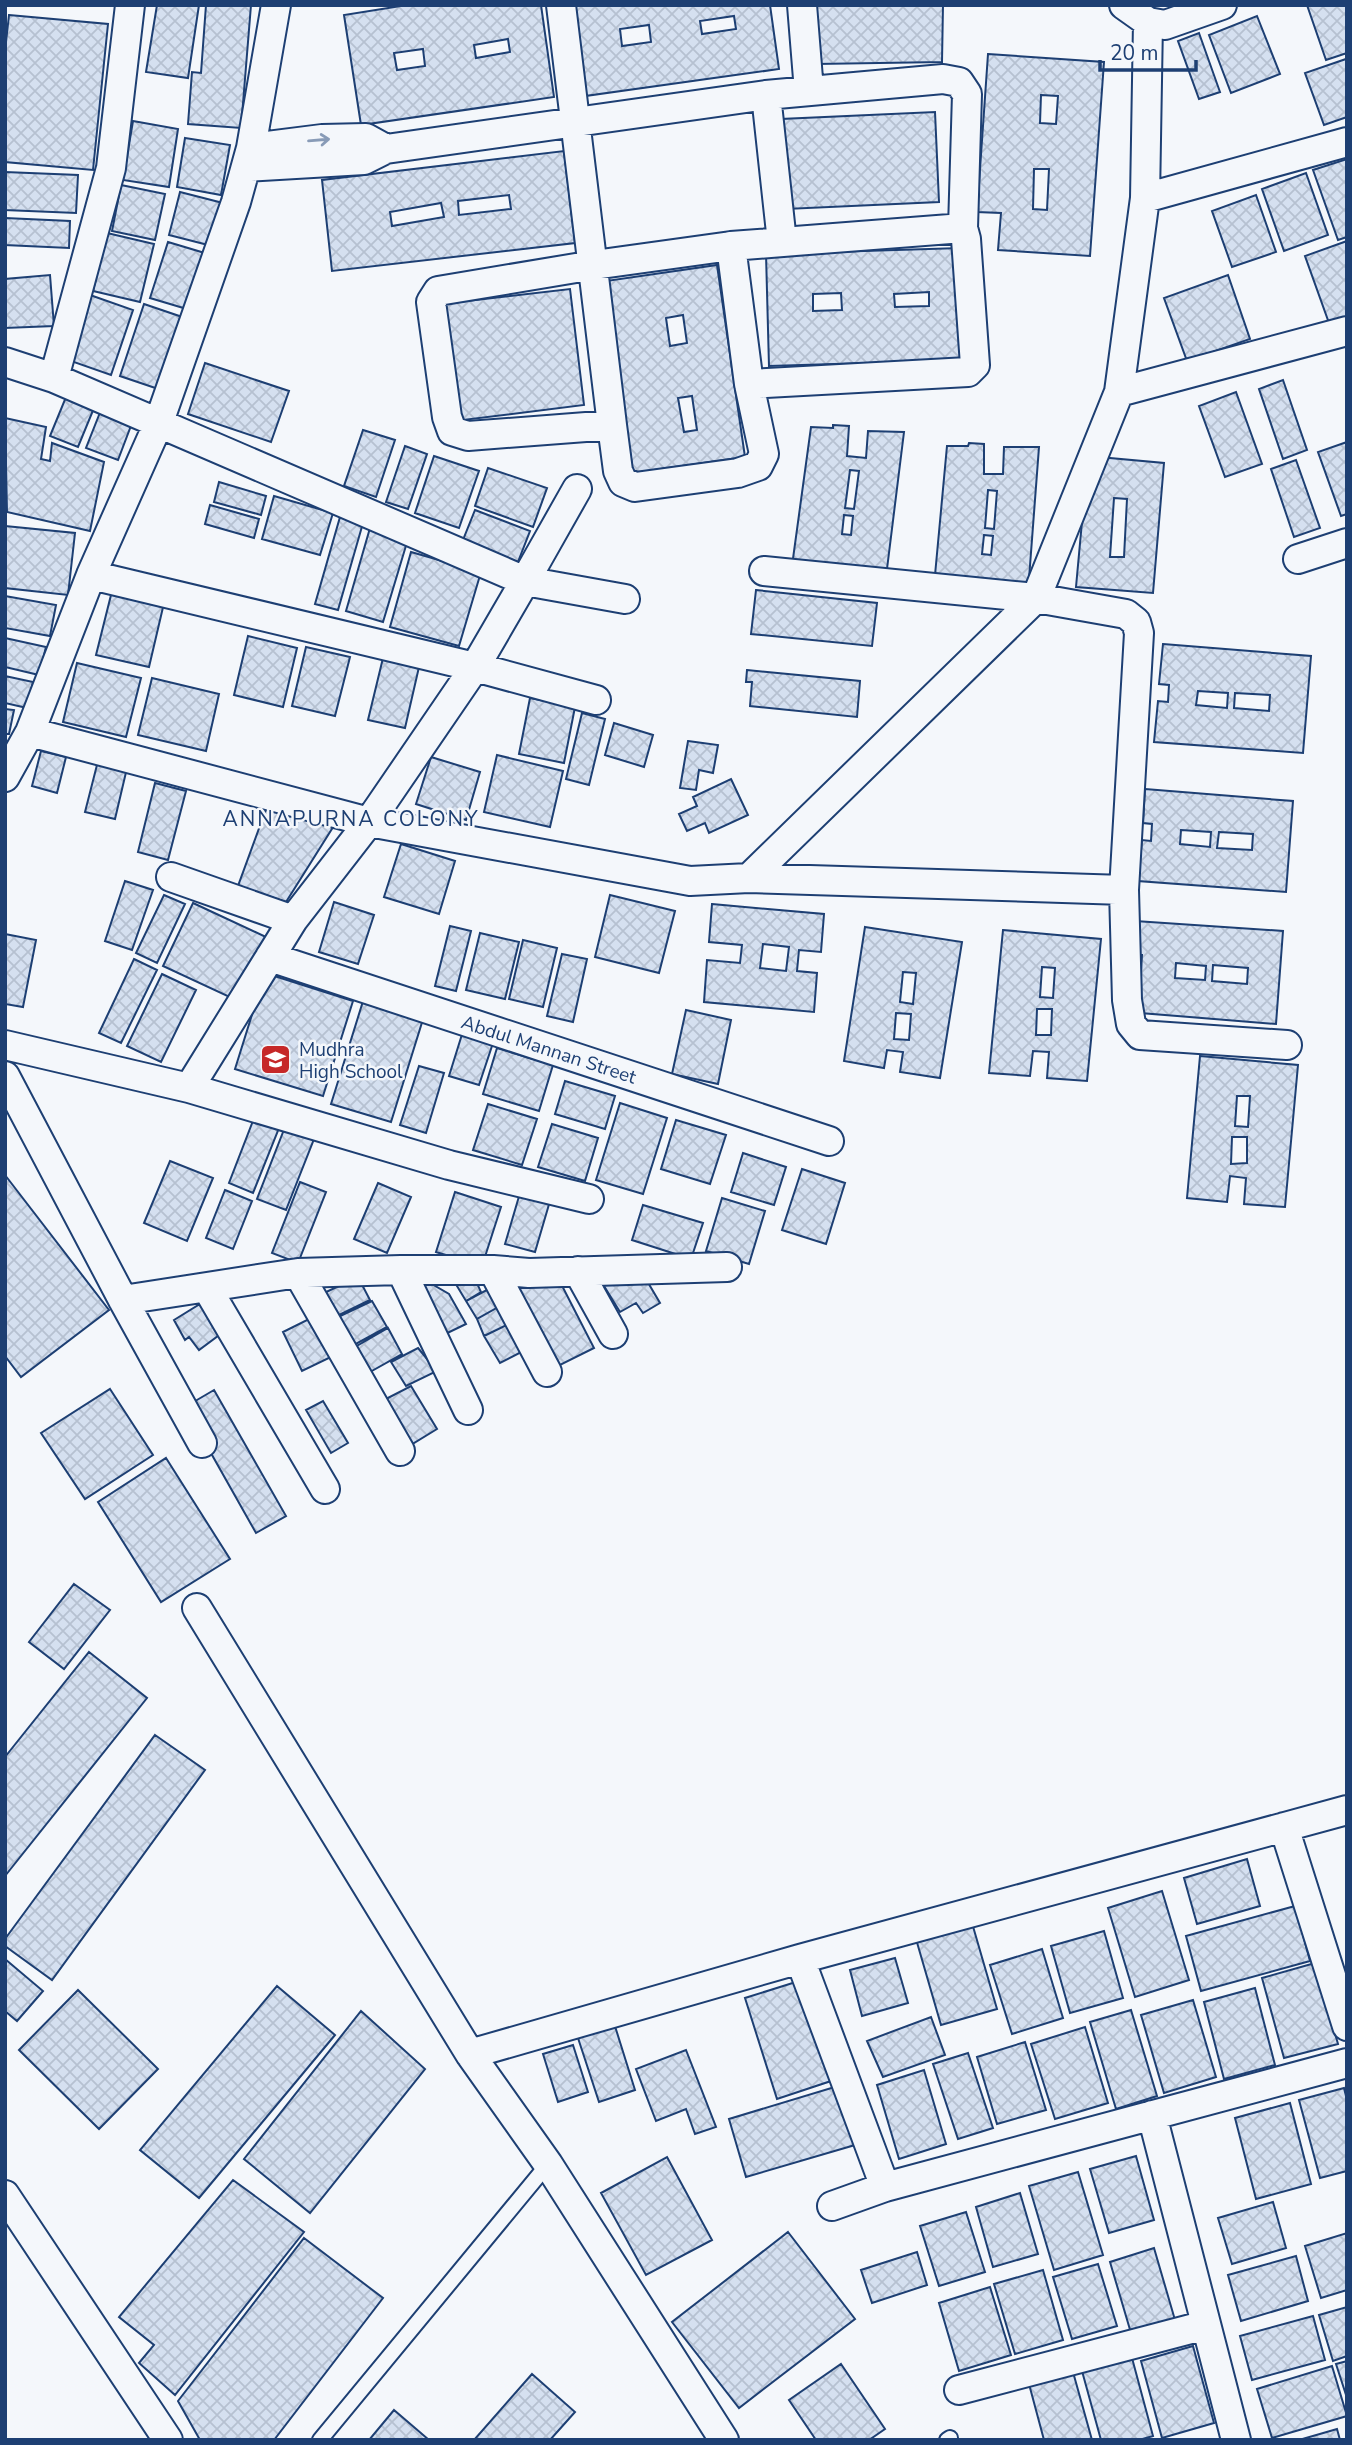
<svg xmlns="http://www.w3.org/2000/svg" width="1352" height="2445" font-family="'Nunito Sans',sans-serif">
<defs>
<pattern id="building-cross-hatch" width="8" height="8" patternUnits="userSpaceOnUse" patternTransform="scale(1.75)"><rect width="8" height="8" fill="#d5e0f0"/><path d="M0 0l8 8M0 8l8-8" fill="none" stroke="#b6c1d1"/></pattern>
</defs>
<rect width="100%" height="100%" fill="#f4f7fb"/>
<path fill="url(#building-cross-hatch)" stroke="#1d3f73" stroke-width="2" fill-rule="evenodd" d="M157 5H199L188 78 146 72Z
M206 5H251L241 128 188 124 192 72 201 73Z
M407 5H541L554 97 361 125 344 15ZM508 39 510 52 476 58 474 45ZM423 49 425 66 397 70 394 53Z
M573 5H770L779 69 585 96ZM734 16 736 29 702 34 700 21ZM649 25 651 42 622 46 620 29Z
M814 5H943L942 62 816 64Z
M1307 5H1347V53L1326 60Z
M9 15 108 24 93 170 5 162V51Z
M1257 16 1280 74 1231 93 1209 35Z
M1199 33 1220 92 1199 99 1178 41Z
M988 54 1104 62 1090 256 998 250 1001 213 977 212ZM1041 95 1058 96 1056 124 1040 123ZM1034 169H1049L1047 210 1033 209Z
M1346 59 1347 117 1324 125 1305 73Z
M935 112 939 202 786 209 781 119Z
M133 121 178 129 169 187 123 180Z
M185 138 230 145 221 195 177 187Z
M564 151 575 243 332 271 322 180ZM509 195 511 209 459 215 458 201ZM441 203 444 217 392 226 390 212Z
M1347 159V237L1338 240 1313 170Z
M5 172 78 175 76 213 5 210Z
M1306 173 1328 235 1284 251 1262 189Z
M121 185 165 194 155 240 112 231Z
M180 192 223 203 212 246 169 235Z
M1256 195 1276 252 1232 267 1212 211Z
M5 218 70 221 69 248 5 245Z
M107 233 154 244 140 302 93 291Z
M1347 241V317L1329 323 1305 256Z
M168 242 208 254 190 310 150 298Z
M961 248 965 360 769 366 766 254ZM929 292V306L895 307 894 294ZM841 293 842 310 813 311V294Z
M717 265 745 457 633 473 606 281ZM683 315 687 343 670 346 666 318ZM692 396 697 430 684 432 678 398Z
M50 275 54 326 5 328V279Z
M1228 275 1250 339 1187 361 1164 298Z
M570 289 584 405 455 421 441 304Z
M90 295 133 310 111 375 68 360Z
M144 304 191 320 167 392 120 376Z
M205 363 289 391 271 442 188 414Z
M1283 380 1307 450 1283 459 1259 389Z
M1236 392 1262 464 1225 477 1199 406Z
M66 397 94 408 78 447 50 436Z
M101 410 132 423 118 460 86 448Z
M5 418 46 427 41 459 50 461 52 443 104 462 90 531 7 512Z
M833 425 849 426 847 456 866 458 868 431 904 432 886 577 792 566 811 427 833 428ZM850 470 859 471 854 509 845 508ZM844 515 853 516 851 535 842 534Z
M363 430 395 440 376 497 344 486Z
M1347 442V514L1341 516 1318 452Z
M969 443 984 444V474H1003L1004 447H1039L1028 592 934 586 947 446H968ZM988 490 997 491 994 529 985 528ZM984 535 993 536 991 555 982 554Z
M405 446 427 454 408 509 386 502Z
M434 456 479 471 459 528 415 513Z
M1088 456 1164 463 1153 593 1076 587ZM1114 498 1127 499 1124 557H1110Z
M1296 460 1320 528 1294 537 1271 469Z
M488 468 547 488 533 527 475 506Z
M219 482 266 496 261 515 214 502Z
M274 496 333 513 320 555 262 539Z
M210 505 259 519 254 538 205 524Z
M475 510 530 531 516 567 461 545Z
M340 517 363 523 338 610 315 604Z
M5 526 75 533 68 595 5 588Z
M370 528 408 539 383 622 346 611Z
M411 552 481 572 459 646 390 627Z
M756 590 877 603 872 646 751 634Z
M112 591 164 603 149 667 96 655Z
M5 596 56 605 50 636 5 628Z
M248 636 297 648 283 707 234 695Z
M5 638 46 647 39 675 5 667Z
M1163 644 1311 656 1303 753 1154 742 1158 701 1168 702 1169 685 1159 684ZM1198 691 1228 693 1227 708 1196 705ZM1235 693 1270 695 1269 711 1234 708Z
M306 647 350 657 335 716 292 706Z
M383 658 419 667 405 728 368 720Z
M77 663 141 678 126 737 63 722Z
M747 670 860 681 857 717 750 706 752 682H746Z
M5 676 33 682 27 708 5 703Z
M152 678 219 694 206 751 138 735Z
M530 698 575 707 564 763 519 754Z
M5 709 14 710 9 734H5Z
M582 713 605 719 589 785 566 779Z
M614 723 653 735 644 767 605 755Z
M688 741 718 745 713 773 699 770 696 790 680 788Z
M41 751 66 757 57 793 32 786Z
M497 755 563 771 550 827 484 812Z
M431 757 480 772 466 820 416 804Z
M98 761 127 768 115 819 85 812Z
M731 779 748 815 709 833 705 823 687 831 679 814 697 806 693 797Z
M155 783 186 791 168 860 138 852Z
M1145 789 1293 801 1286 892 1138 881 1142 840 1151 841 1152 824 1143 823ZM1181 830 1211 832 1210 847 1180 844ZM1219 832 1253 834 1252 850 1217 848Z
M269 801 335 824 286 902 238 886Z
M401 844 455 861 439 914 384 897Z
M125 881 153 890 132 950 105 941Z
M164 895 185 904 157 963 136 953Z
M610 895 675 911 659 973 595 957Z
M334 902 374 915 358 964 319 952Z
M193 903 266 937 236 1000 163 966Z
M712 904 824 914 821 952 799 950 797 971 817 973 814 1012 704 1002 707 960 740 963 742 945 709 942ZM763 944 789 947 786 971 760 968Z
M1135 921 1283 931 1276 1024 1128 1012 1131 971 1141 972 1142 955H1133ZM1176 963 1206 966 1205 980 1175 978ZM1213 965 1248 968 1247 984 1212 981Z
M450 926 471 931 456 991 435 986Z
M865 927 962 942 940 1078 900 1072 903 1052 887 1050 884 1068 844 1061ZM903 972 916 973 913 1004 900 1002ZM896 1013 911 1014 909 1040 894 1039Z
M1003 930 1101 939 1087 1081 1047 1078 1049 1052 1033 1051 1030 1076 989 1073ZM1042 967 1055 968 1053 998 1040 997ZM1037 1009H1052L1051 1035H1036Z
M480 933 519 942 505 999 466 990Z
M5 934 36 940 23 1007 5 1004Z
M523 940 557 948 543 1007 509 999Z
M562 954 587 959 573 1022 547 1016Z
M134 959 157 970 121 1043 99 1033Z
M265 973 353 1001 323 1096 235 1069Z
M162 974 196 990 161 1062 127 1046Z
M364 998 424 1016 391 1122 331 1104Z
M686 1010 731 1020 718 1084 672 1074Z
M464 1028 495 1037 479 1085 449 1076Z
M497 1048 553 1065 539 1111 483 1094Z
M1200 1056 1298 1065 1285 1207 1244 1204 1246 1178 1230 1176 1227 1202 1187 1198ZM1237 1096H1250L1248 1127 1235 1126ZM1232 1137H1247V1163L1231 1164Z
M419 1066 444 1073 426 1133 400 1125Z
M565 1081 615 1096 605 1129 555 1114Z
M620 1103 667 1118 643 1194 596 1180Z
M488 1104 537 1119 522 1165 473 1150Z
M256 1113 281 1123 253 1193 229 1183Z
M676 1120 726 1135 710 1184 661 1169Z
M552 1124 598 1138 585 1181 538 1167Z
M285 1127 314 1139 286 1210 257 1199Z
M743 1153 786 1167 774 1205 731 1192Z
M170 1161 213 1178 187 1241 144 1223Z
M802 1169 845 1183 826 1244 782 1230Z
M5 1175 109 1310 21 1377 5 1356Z
M300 1182 326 1192 298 1263 272 1253Z
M378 1183 411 1197 387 1253 354 1239Z
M225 1190 252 1201 233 1249 206 1238Z
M455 1192 501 1207 482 1266 436 1252Z
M520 1193 550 1201 535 1252 505 1244Z
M722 1198 765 1211 749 1264 706 1251Z
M643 1205 703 1223 691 1259 632 1240Z
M640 1269 660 1303 643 1313 636 1303 620 1312 604 1286Z
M471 1270 481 1292 466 1301 454 1281Z
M556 1274 594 1348 558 1366 514 1280Z
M418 1276 449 1294 466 1324 437 1338Z
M358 1277 370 1300 337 1316 324 1293Z
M500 1283 509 1301 477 1319 466 1301Z
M372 1301 387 1327 354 1345 338 1317Z
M509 1301 519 1319 484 1336 477 1319Z
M200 1304 230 1327 199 1350 189 1337 185 1340 174 1320Z
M315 1316 335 1355 302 1371 283 1332Z
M519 1319 533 1346 500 1363 484 1336Z
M388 1328 402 1354 370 1372 355 1347Z
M418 1348 437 1371 406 1386 391 1362Z
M411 1386 437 1429 409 1446 382 1401Z
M110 1389 153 1455 85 1499 41 1433Z
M214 1390 286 1516 256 1533 185 1407Z
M323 1401 348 1443 331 1453 306 1410Z
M166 1458 230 1559 161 1602 98 1502Z
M74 1584 110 1610 64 1669 29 1642Z
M89 1652 147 1698 5 1876V1757Z
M155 1735 205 1770 52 1980 5 1946V1939Z
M1247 1859 1260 1906 1197 1924 1184 1878Z
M1162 1891 1189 1980 1135 1997 1108 1908Z
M1295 1906 1310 1961 1201 1991 1186 1936Z
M972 1923 997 2009 941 2025 916 1939Z
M1104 1931 1123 1998 1070 2013 1051 1946Z
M1042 1949 1063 2018 1012 2034 990 1965Z
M895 1958 908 2003 862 2016 850 1970Z
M5 1959 43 1991 17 2021 5 2011Z
M1315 1963 1338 2044 1284 2058 1262 1978Z
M799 1981 831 2081 777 2099 745 1998Z
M277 1986 335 2035 199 2198 140 2150Z
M1255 1988 1275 2065 1224 2079 1204 2002Z
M78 1990 158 2069 99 2129 19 2050Z
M1193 2000 1216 2077 1164 2093 1141 2015Z
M1131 2010 1157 2096 1116 2109 1090 2022Z
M361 2011 425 2069 310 2213 244 2159Z
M931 2017 945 2055 883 2077 867 2041Z
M614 2023 635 2090 599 2102 577 2035Z
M1085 2027 1108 2103 1055 2119 1031 2044Z
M1025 2042 1046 2110 997 2124 977 2057Z
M573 2045 588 2092 558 2102 543 2054Z
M686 2050 716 2127 695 2134 686 2109 656 2121 636 2069Z
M968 2053 993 2128 958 2139 933 2064Z
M924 2070 946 2144 899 2159 877 2085Z
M838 2086 855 2145 746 2177 729 2119Z
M1344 2088 1347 2100V2171L1320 2178 1299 2100Z
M1290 2103 1311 2184 1256 2199 1235 2118Z
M1136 2156 1154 2220 1109 2233 1090 2169Z
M667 2157 712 2240 646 2275 601 2193Z
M1078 2172 1103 2255 1054 2270 1029 2186Z
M233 2180 304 2232 175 2395 139 2363 154 2345 119 2317Z
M1020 2193 1038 2254 993 2267 976 2207Z
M1273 2202 1286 2248 1232 2264 1218 2218Z
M966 2212 985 2272 939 2286 920 2226Z
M788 2232 855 2319 739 2408 672 2322Z
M1347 2233V2290L1321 2298 1305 2246Z
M304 2238 383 2298 274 2440H200L178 2401Z
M1154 2248 1175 2320 1131 2333 1110 2262Z
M917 2252 927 2285 872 2303 861 2270Z
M1296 2256 1308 2301 1241 2321 1228 2275Z
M1098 2264 1117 2326 1072 2339 1053 2277Z
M1043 2270 1063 2340 1015 2354 994 2284Z
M990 2287 1011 2355 959 2371 939 2303Z
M1347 2307V2356L1333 2361 1319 2315Z
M1313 2316 1325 2360 1252 2380 1240 2336Z
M1193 2346 1214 2423 1162 2438 1141 2361Z
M1132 2358 1153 2436 1139 2440H1101L1082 2371Z
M1347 2361V2398L1336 2364Z
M841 2364 885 2429 869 2440H816L789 2400Z
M1332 2366 1347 2416 1272 2438 1257 2389Z
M1073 2372 1092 2440H1044L1029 2384Z
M532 2374 575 2412 550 2440H474Z
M394 2410 429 2440H369Z
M1337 2429 1340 2440H1299Z"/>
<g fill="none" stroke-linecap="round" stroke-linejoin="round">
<defs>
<path id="lane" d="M320 2440 548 2164
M947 2440 950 2438"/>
<path id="street" d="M561 5 612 425
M802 5 809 91
M1124 5 1148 22 1165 25 1222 5
M766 95 782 242
M386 149 766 95 943 79 959 82 967 94 963 228 731 246 594 265 438 291 431 302 447 417 452 431 468 436 612 425 618 471 623 482 635 487 738 473 758 466 764 454 749 384 731 246
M246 167 364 160 386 149 366 138 322 139 251 148
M1145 198 1347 142
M5 362 54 378 525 581 577 489
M54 378 111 168 130 5
M749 384 968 372 975 365 966 239 963 228
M1119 392 1347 331
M1298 559 1347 543
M764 571 1036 598 1126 614 1136 622 1139 633 1124 890 1127 1000 1131 1024 1140 1035 1287 1045
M91 575 475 667 596 700
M30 732 369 822 690 881 749 878 1036 598 1119 392 1145 198 1148 22
M5 777 30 732 91 575 159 422 236 202 251 148 276 5
M171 877 293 920
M749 878 1124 890
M270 957 829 1141
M5 1045 189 1088 449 1165 589 1199
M5 1076 123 1300 202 1443
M189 1088 293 920 369 822 475 667 525 581 625 599
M401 1270 468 1410
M493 1270 547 1372
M578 1271 613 1334
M298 1273 400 1451
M207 1288 325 1489
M123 1300 298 1273 401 1270H493L529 1273 727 1267
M197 1608 470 2054 548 2164 724 2440
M1284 1827 1347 2026
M800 1959 885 2187
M470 2054 800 1959 1347 1810
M1152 2115 1236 2440
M5 2195 168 2440
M832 2206 885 2187 1347 2063
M959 2390 1206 2325"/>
</defs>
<use href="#lane" stroke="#1d3f73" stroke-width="18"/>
<use href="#street" stroke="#1d3f73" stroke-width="32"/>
<use href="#lane" stroke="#f4f7fb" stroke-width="14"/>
<use href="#street" stroke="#f4f7fb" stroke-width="28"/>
</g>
<defs><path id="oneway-shaft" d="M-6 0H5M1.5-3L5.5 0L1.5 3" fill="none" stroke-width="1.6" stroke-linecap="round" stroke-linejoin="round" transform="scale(1.75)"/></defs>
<use stroke="#889bb7" href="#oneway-shaft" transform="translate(319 140) rotate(-5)"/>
<defs>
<symbol id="school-square" viewBox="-11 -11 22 22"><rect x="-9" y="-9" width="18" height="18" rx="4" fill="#c62828" stroke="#f4f7fb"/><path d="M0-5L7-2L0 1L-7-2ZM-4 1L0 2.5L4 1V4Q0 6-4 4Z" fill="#fff"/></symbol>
</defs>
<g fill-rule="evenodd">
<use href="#school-square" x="258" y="1042" width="35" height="35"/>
</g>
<g text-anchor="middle" stroke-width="5" stroke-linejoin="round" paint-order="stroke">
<g font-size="19" fill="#1d3f73" stroke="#f4f7fb" text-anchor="start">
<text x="299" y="1056">Mudhra<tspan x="299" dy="22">High School</tspan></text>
</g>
<g font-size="19" fill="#1d3f73" stroke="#f4f7fb">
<text transform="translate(549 1049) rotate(18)" y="7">Abdul Mannan Street</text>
</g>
<g font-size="21" letter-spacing="2" fill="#1d3f73" stroke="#f4f7fb">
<text x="351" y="826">ANNAPURNA COLONY</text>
</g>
</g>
<rect width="1352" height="2445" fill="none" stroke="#1d3f73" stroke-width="14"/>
<path d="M1100 60v10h96v-10" fill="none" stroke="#1d3f73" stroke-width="3.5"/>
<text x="1110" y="60" font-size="21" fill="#1d3f73" stroke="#f4f7fb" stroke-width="5" paint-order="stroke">20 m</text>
</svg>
